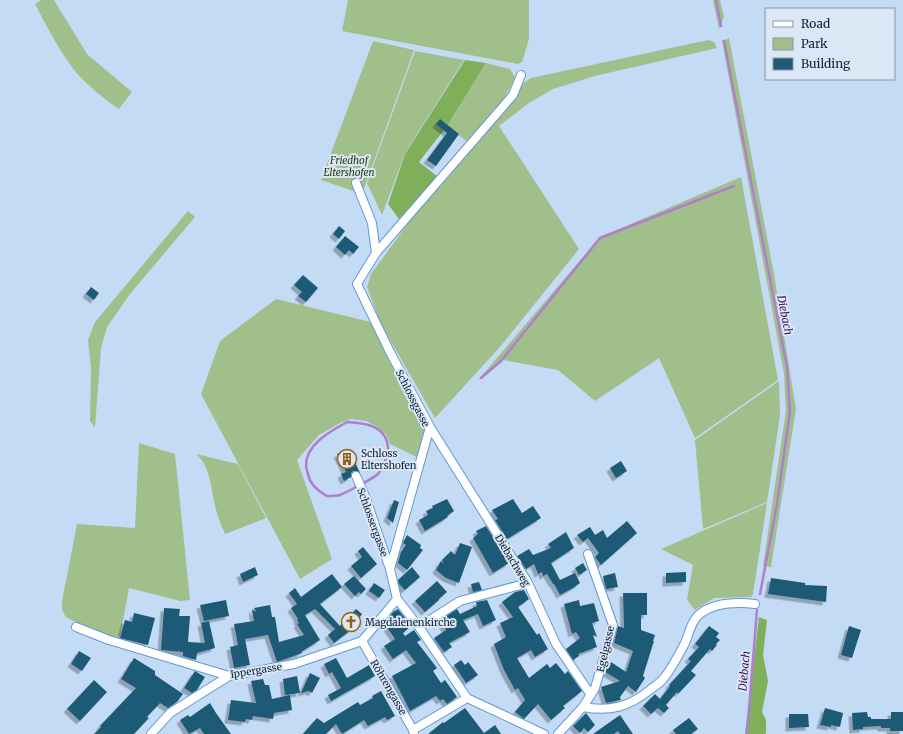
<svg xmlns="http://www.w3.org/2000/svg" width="903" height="734" font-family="Merriweather,serif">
<defs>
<filter id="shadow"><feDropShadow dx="-3.5" dy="3.5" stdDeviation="0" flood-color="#0004"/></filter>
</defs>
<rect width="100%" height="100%" fill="#c4dbf5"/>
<path fill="#a1bf8a" d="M41 0H54L87 54 132 92 119 109C106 101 84 82 75 71 59 50 47 27 35 4Z
M348 0H529V39L522 62 518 64 342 31Z
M713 0H720L724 17 719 29Z
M729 38 774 274 796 409 771 567 763 566 786 411 784 374 722 41Z
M708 40 714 42 717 48 595 76 553 89 529 103 499 126 579 249 500 347 435 418 381 324 367 287 371 274 417 211 495 120 522 84 531 78Z
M373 41 414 50 362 194 321 180Z
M415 51 464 60 405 153 382 215 367 183Z
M486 63 510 69 515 77C505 102 486 122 469 143L447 126Z
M741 177 778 380 695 438 659 358 595 401 558 370 503 360 479 379 600 237Z
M188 211 195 217 130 294 107 327 101 348 95 427 90 421 91 369 88 340 95 322Z
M276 299 375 323 430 427 421 459 390 444 386 434 376 426 366 421 351 419 340 423 319 435 297 460 332 559 300 579 201 394 220 341Z
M779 381 780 415 767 502 703 529 695 440Z
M139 443 175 454 190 600 180 601 129 588 120 636 111 638 71 620 65 616 62 609V601L77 524 135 528Z
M196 454 238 464 266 518 225 534C222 527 219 520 217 513 211 494 212 467 196 454Z
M767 503 753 594 751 597 714 598 695 610 687 600 693 565 661 549Z"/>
<path fill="#80ae59" d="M465 60 486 63 447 126 419 162 438 177 399 219 388 204 405 154Z
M759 617 767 620 763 655 768 681 762 712 766 720V733L765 734H745Z"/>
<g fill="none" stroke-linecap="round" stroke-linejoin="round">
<path stroke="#b07ece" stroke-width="2.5" d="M716 0 721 26
M724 41 787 367 790 411 777 504 760 594
M481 378 501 361 600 238 734 186
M347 422C367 423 389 426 388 452 387 458 382 469 378 474 374 478 345 493 340 495 336 496 331 496 327 496 318 491 310 485 308 474 307 471 306 468 306 465 306 444 331 431 347 422Z
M747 734 757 610"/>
</g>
<path fill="#1e5a76" filter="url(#shadow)" d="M440 119 459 134 436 166 427 160 447 133 436 124Z
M339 226 345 231 339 239 333 234Z
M345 236 359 247 353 254 349 250 345 255 336 247Z
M303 275 318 288 306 302 298 296 302 292 294 285Z
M91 287 99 293 94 300 86 294Z
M349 449 360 473 357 471H353L351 473V477L344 481 341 474 346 472 337 454Z
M621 461 627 471 616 478 610 468Z
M447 499 454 511 447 516 448 517 425 531 419 520 428 515 426 511 433 508 432 506Z
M513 499 522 513 533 506 541 518 507 539 495 520 498 519 492 510Z
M394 500 399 502 393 523 387 518Z
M627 521 637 533 601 565 595 557 599 553 588 538 583 542 577 535 590 527 595 535 603 530 607 538Z
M486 526 509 563 493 573 473 538 478 534 476 531Z
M566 532 574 548 551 563 560 580 575 573 580 583 573 588 560 595 554 584H553L547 574 543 576 542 572 538 574 534 564 526 569 517 556 529 549 533 555 551 548 548 544Z
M407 535 421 545 420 548 423 550 407 570 398 563 401 552 406 545 403 543Z
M460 543 472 547 459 583 446 578 436 570 441 561 444 564 442 560 451 551 455 555Z
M363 547 377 564 361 578 351 566 362 557 358 551Z
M583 563 587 570 579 575 575 568Z
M255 567 258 575 243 582 240 574Z
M412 567 420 577 405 590 399 584 398 580Z
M686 572V582L666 583V573Z
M615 573 618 587 606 589 603 576Z
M332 574 342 587 320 604 340 626 356 609 362 614 351 630 334 643 328 635 335 629 315 609 305 615 320 640 301 652 302 653 277 662 268 635 245 639 250 665 234 668 230 647 238 645 234 624 254 621 252 609 256 612 254 608 270 605 272 617H275L279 642 304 635 297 624 299 623 297 620 298 619 291 608 297 604 289 593 295 588 301 597Z
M354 576 366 589 361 594 359 592 355 596 344 584Z
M771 578 805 583V585L827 586 826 602 768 594Z
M437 581 447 592 439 599V600L425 612 415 601Z
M479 582 482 590 473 592 471 584Z
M374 583 385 590 379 598 369 591Z
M524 590 529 599 518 607 537 635 539 633 548 649 535 657 531 650 517 658 529 678 547 664 550 668 556 663 565 674 568 671 582 691 563 706 565 708 551 720 538 704 524 719 515 712 525 700 518 688 515 690 504 670 494 644 506 637 500 623 513 617 502 602 515 592Z
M623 593H647V615H641V630L655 635 653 641H654L643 676 645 678 636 692 628 686 620 697 621 700 606 703 601 687 620 681 605 672 606 669 611 662 626 672 633 651 614 643 618 626 624 628Z
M226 600 229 616 204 621 200 605Z
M487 600 496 620 483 626 478 614 463 620 470 632 449 643 452 647 444 652 434 638 446 630 440 620 457 609 460 614 477 606 476 602Z
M579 600 580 606 594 603 599 621 592 623 597 637 593 635 597 647 578 654 579 656 573 660 566 649 580 638 576 632 572 634 564 604Z
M164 608 180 609 179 616H190L188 642 205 643 201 623 209 621 215 648 197 653 196 660 183 656V652L161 650Z
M398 609 411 626 403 633 405 636 414 630 421 640 417 642 437 668 433 671 441 683 445 680 457 697 447 704 443 699 440 701 436 696 410 711 403 697 392 676 416 663 406 650 393 659 384 646 395 639 384 623 393 612Z
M134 613 155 618 148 645 120 638 125 620 132 622Z
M709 626 719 633 716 637 720 640 716 644 717 645 712 651 710 649 691 671 696 675 678 694 677 692 666 705 669 708 664 713 658 708 651 714 643 706 655 694 660 699 670 686 669 685 691 661 688 659 699 647 695 644Z
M849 626 861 630 852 658 841 655Z
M79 651 91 658 82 671 71 664Z
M134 658 155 671V675L183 694 177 702 168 708 160 703 147 717 149 718 134 734H94L101 727 100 726 136 688 121 679Z
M336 658 347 678 369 665 375 676 331 701 328 695 341 688 332 672 329 674 324 664Z
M461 660 465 665 468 662 478 675 466 683 454 665Z
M195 671 205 677 197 690 192 693 184 688Z
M310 673 320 678 312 693 309 691 301 693Z
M297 676 300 693 285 695 283 679Z
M263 679 265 685H269L272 699 290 695 292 710 274 713 273 719 253 716 252 720 246 719 245 722 228 720 231 700 256 703 251 681Z
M94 680 107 692 80 721 67 709Z
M381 691 395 716 387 720 385 717 368 726 364 720 342 734 336 724 326 734H303L317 718 324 723 358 702 360 705 373 698 372 696Z
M210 703 216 713 231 734H204L200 728 189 734 180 720 188 715 190 717Z
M465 708 484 733 495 725 501 734H428L443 722 444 723Z
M825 708 843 713 840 727 831 725V727L820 725Z
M867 712 868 717H871V719H891V712H903V731H890V728H881V726L863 727V729L853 730 852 713Z
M586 713 595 725 588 732 584 728 580 733 573 726Z
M789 714H808L809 727 789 728Z
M620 715 633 734H620L618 731 614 734H593Z
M689 718 698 729 691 734H676L673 730Z"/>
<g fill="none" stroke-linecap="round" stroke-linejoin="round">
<defs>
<path id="minor" d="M521 75 513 95 376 253 357 284 390 352 430 427 390 569 397 599 419 627 467 698 544 734
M356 183 372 223 376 253
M430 427 528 583 556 644 591 695
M356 476 365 496 390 569
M76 627 109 640 229 676 294 664 362 641 397 599
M419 627 460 601 528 583
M362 641 413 730 414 734
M583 707C610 712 629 707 651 689 655 686 660 683 663 679 671 670 678 656 684 645 689 635 691 620 701 613 716 602 737 602 755 604
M413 730 467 698
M151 734 170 713 229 676
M558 734 583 707 595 688 613 625 588 554"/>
</defs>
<use href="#minor" stroke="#6199d6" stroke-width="10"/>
<use href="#minor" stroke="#fff" stroke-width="8"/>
</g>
<defs>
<symbol id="building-ring" viewBox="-11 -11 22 22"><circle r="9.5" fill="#dbe7f4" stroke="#956315" stroke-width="1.5"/><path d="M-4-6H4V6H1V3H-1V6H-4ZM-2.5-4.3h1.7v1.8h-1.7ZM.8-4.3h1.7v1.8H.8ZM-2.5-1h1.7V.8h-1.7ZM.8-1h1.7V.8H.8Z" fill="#956315"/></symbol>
<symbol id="church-ring" viewBox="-11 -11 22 22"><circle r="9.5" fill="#dbe7f4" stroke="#956315" stroke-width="1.5"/><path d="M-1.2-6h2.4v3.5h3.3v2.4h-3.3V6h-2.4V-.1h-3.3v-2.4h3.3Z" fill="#956315"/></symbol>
</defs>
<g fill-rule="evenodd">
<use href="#building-ring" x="336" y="448" width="22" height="22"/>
<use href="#church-ring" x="340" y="611" width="22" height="22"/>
</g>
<g text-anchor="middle" stroke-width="4" stroke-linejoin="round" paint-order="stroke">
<g font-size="10" font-style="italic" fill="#263916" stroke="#dbe7f4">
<text x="349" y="164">Friedhof<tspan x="349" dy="12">Eltershofen</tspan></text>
</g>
<g font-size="10" fill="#0b223a" stroke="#dbe7f4">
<text transform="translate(413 398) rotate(63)" y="4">Schlossgasse</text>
<text transform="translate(373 522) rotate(70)" y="4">Schlossergasse</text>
<text transform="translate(513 560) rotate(59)" y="4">Diebachweg</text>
<text transform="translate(605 649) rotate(-77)" y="4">Egelgasse</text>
<text transform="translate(256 670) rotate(-9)" y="4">Ippergasse</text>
<text transform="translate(389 687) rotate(60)" y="4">Röhrengasse</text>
</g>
<g font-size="10" fill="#0b223a" stroke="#dbe7f4" text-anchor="start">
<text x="361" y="457">Schloss<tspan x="361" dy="12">Eltershofen</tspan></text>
<text x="365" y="626">Magdalenenkirche</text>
</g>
<g font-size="11" font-style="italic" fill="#42115a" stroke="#dbe7f4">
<text transform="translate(785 315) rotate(79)" y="4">Diebach</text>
<text transform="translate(744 671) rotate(-85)" y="4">Diebach</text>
</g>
</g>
<rect x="765" y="8" width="130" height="72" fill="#dbe7f4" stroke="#8898aa"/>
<rect x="773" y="21" width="20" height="6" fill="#ffffff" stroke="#8898aa"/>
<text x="801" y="28" font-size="12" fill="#0b223a">Road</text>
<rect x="773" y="38" width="20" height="12" fill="#a1bf8a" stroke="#8898aa"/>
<text x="801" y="48" font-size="12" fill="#0b223a">Park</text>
<rect x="773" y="58" width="20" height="12" fill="#1e5a76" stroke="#8898aa"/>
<text x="801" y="68" font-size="12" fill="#0b223a">Building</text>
</svg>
